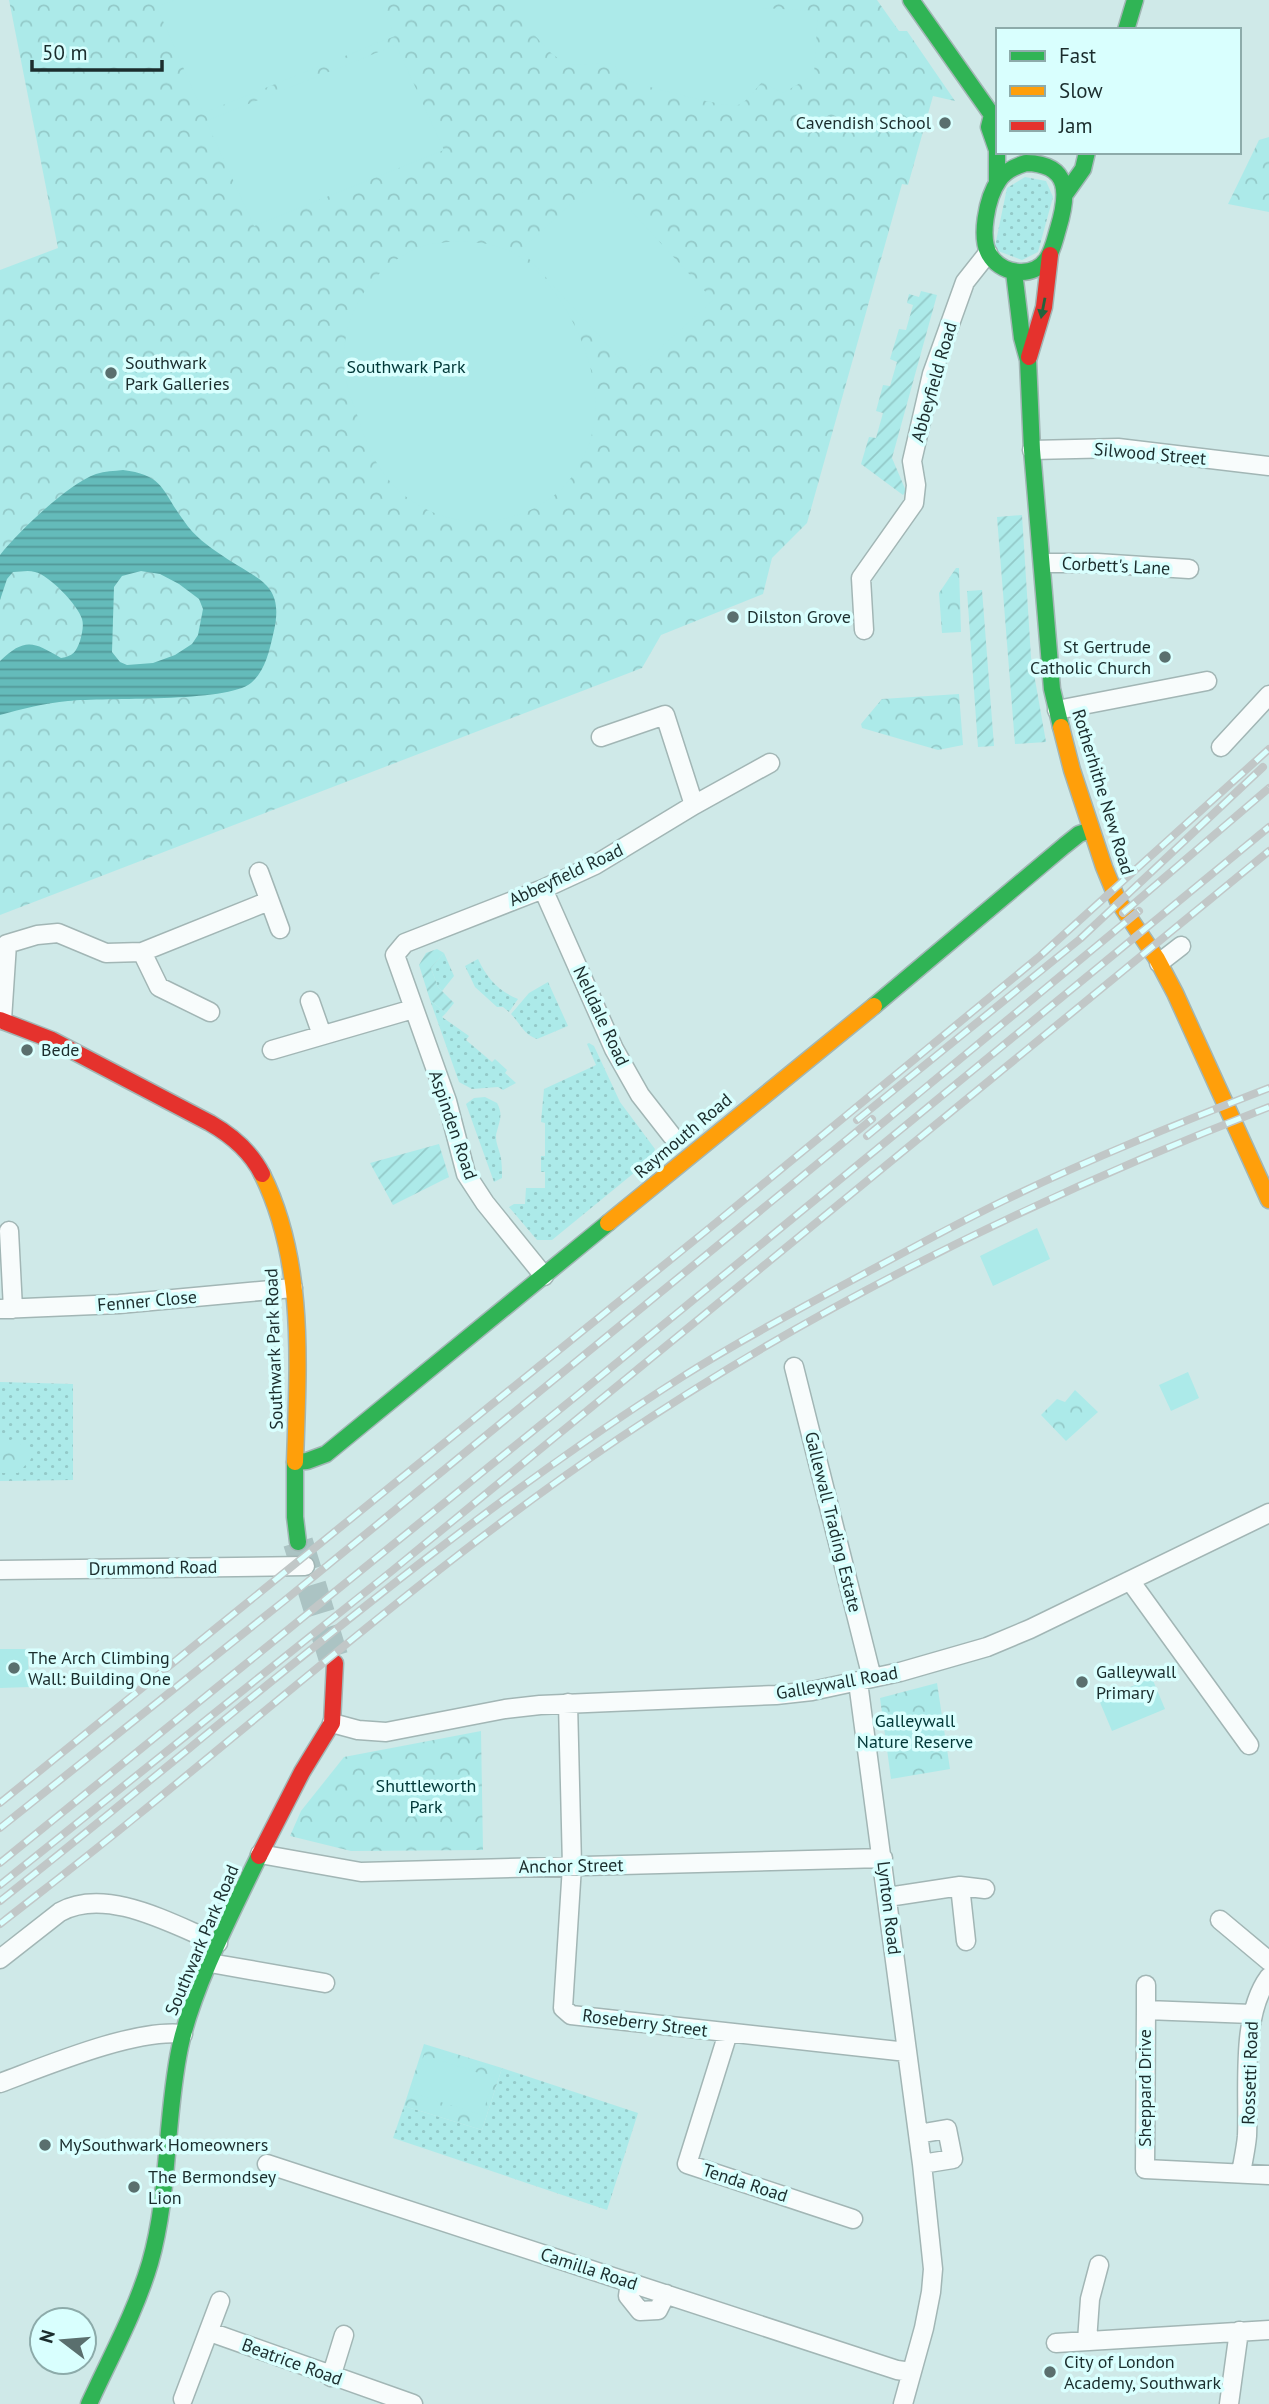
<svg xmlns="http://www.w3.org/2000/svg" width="1269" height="2404" font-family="'PT Sans',sans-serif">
<defs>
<pattern id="grass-dots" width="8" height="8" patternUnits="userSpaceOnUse" patternTransform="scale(1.75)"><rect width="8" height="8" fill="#aceae9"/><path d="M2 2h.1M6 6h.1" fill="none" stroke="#93c9c8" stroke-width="1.8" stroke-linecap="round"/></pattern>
<pattern id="park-crowns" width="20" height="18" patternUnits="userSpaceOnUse" patternTransform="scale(1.75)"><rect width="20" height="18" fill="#aceae9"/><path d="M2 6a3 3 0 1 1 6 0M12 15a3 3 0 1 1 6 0" fill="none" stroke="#93c9c8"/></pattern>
<pattern id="garden-furrows" width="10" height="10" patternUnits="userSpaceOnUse" patternTransform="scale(1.75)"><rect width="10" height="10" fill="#aceae9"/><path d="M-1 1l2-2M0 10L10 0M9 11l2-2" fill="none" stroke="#93c9c8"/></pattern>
<pattern id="water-rules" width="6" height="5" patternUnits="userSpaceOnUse" patternTransform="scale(1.75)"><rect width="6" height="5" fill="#64bbba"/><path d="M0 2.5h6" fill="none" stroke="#529898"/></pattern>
</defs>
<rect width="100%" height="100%" fill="#cfe9e8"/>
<path fill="url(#grass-dots)" d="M1025 177 1046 181 1053 197 1038 252 1022 260 998 251 995 246 1007 188Z
M444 953 454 976 442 991 438 987 431 968Z
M478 959C487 978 498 991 518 999L509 1012 503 1007H497L475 987 465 966Z
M548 982 568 1026 537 1039C523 1034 520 1023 511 1014L529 993Z
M430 1000 446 1013 442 1017 469 1036 466 1040 492 1062 495 1059 507 1070 505 1073 516 1083 503 1090 498 1087 472 1089 459 1082Z
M589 1043 594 1046 620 1102 655 1149 651 1159 552 1240H537L509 1207 514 1204H525L526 1188H545V1172H541V1156H545V1123L541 1122 544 1089 596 1065 587 1044Z
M485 1097 497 1103C503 1114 500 1120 497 1131 494 1139 498 1146 500 1154 502 1161 502 1170 502 1178L494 1182 466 1104 474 1098Z
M0 1382 73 1384V1480L0 1481Z
M502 2068 638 2113 607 2210 393 2138 404 2106 482 2130Z"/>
<path fill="url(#park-crowns)" d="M9 0H877L899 31H907L955 101 933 96 908 185 902 184 807 523 772 558 763 594 661 635 642 668 0 915V270L58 248Z
M1269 137V212L1228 204 1259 140Z
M956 568H959L961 632 942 633 939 593Z
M959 694 963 745 938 750 862 728 861 724 882 699Z
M1075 1390 1098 1412 1066 1441 1041 1415 1057 1399 1065 1402Z
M13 1439 32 1453 31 1459 18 1473H1V1444Z
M937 1683 950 1769 891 1779 880 1698Z
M481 1731 483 1850 351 1851 290 1836 301 1811 344 1757Z
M424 2044 502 2068 482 2130 404 2106Z"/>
<path fill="url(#garden-furrows)" d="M921 291 937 295 892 458 906 491 903 495 861 464 869 437 876 438 883 413 876 411 883 385 890 386 897 362 890 359 899 329 906 330 913 305 907 303 909 294 919 297Z
M1022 515 1031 657 1046 742 1015 744 997 517Z
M982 590 994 746 978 747 967 591Z
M437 949 444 953 431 968 438 987 454 1003 446 1013 430 1000 419 965 426 953Z
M439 1144 449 1177 393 1205 370 1163Z"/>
<path fill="#aceae9" d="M175 0H379L395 36 203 113 157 7Z
M502 0H761L763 8 818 11 814 75 783 93 762 82C755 89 747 102 738 105 728 109 634 83 618 78L615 63 567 65 551 53Z
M396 45 444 150 254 226 206 121Z
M600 177 713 300 633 373 521 250Z
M454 241C475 242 497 243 515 254 564 284 607 373 593 429 590 445 583 459 574 473 560 496 536 510 511 517 461 532 405 510 378 465 369 450 363 433 358 417 352 401 345 383 344 366 341 313 373 264 423 246 432 243 444 243 454 241Z
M1037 1228 1050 1259 993 1286 980 1256Z
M1188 1372 1199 1398 1171 1411 1159 1385Z
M0 1649H27L30 1687 0 1688Z
M1152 1678 1165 1709 1112 1731 1099 1700Z
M424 2055 494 2078 482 2115 412 2093Z"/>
<path fill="url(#water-rules)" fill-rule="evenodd" d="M123 470C165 475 162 492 184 521 194 536 208 546 223 556 259 581 286 583 273 635 269 652 265 671 251 683 227 703 105 697 68 701 45 703 22 709 0 715V661C25 637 34 642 61 658 73 656 76 652 80 641 82 633 84 626 82 619 78 605 49 575 35 572 28 570 20 572 13 572L7 579 0 600V555C19 531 68 484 96 474 105 471 114 471 123 470ZM141 571 160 574 179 584 199 599 203 609 198 635 192 644 175 655 153 663 127 665 120 662 112 652 114 587 122 576Z"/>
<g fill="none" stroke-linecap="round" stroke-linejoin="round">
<path stroke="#abc3c3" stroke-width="30" stroke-dasharray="30 15" stroke-linecap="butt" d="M298 1542 335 1663"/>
<defs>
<path id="street" d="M1032 450 1118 448 1269 466
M1043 563H1097L1189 569
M864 630 861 578 914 503 916 485 912 461 932 374 965 282 988 253
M1057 710 1207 681
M601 737 665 715 694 805
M1221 747 1269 695
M259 872 280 929
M543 889 614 1049 640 1095 672 1136
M142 952 269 901
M1159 963 1181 946
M310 1001 322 1035
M2 1020 7 944 37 935 58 933 106 953 142 952 159 987 210 1012
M272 1050 413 1009
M9 1231 13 1309
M544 1276 485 1203 466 1174 447 1101 395 955 405 943 543 889 595 865 694 805 770 763
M0 1309 119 1304 293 1288
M794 1367 872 1678
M0 1570 305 1566
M1131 1582 1249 1745
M858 1682 922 2164 933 2269 931 2292 924 2328 903 2404
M568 1703 572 1866 563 2008 571 2015 907 2052
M332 1723 358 1730 386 1732 505 1709 540 1705 776 1695 812 1691 900 1672 987 1647 1030 1629 1269 1513
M260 1854 361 1872 883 1858
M960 1886 985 1889
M888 1897 960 1886 966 1941
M1220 1920 1269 1961
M0 1959 60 1912C107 1886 173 1925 218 1943
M210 1963 325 1983
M1146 1985V2010
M1252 2014 1146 2010 1145 2169 1269 2175
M728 2033 687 2164 853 2219
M0 2083C46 2066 136 2028 183 2034
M918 2134 947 2129 953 2159 922 2164
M267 2164 897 2370 911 2372
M1241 2173C1243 2161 1246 2148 1247 2136 1249 2089 1240 2016 1269 1977
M630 2282 628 2296 640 2311 658 2310 666 2294
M210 2332 413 2404
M1087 2341 1090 2299 1099 2265
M1056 2343 1269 2330
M331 2377 344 2335
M183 2399 220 2301
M1229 2404 1239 2331"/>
<path id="fast" d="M911 0 992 115 998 117
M1126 30 1135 0
M992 115 989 127 997 150V182
M1026 163C1072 164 1068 196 1058 229 1055 239 1053 250 1047 259 1034 278 1004 275 991 257 978 240 987 197 999 180 1005 171 1016 166 1026 163Z
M1066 193 1083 169 1087 152
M1014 272 1022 338 1028 360 1032 450 1052 689 1061 727
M874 1006 1064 846 1079 834 1091 830
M298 1542 295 1517V1462L307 1461 326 1454 608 1223
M89 2404C110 2358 136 2311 150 2263 170 2193 165 2118 180 2047 193 1987 232 1912 259 1856"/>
<path id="slow" d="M1061 727 1072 770 1104 867 1118 901 1157 959 1175 993 1269 1200
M262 1174C306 1263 298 1365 295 1462
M608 1223 874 1006"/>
<path id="jam" d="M1029 357 1044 307 1050 255
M0 1020 52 1040 210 1123C231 1135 251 1152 262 1174
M259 1856 302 1772 332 1723 335 1663"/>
</defs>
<use href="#street" stroke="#a2b6b5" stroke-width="21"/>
<use href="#fast" stroke="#a2b6b5" stroke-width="19"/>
<use href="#slow" stroke="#a2b6b5" stroke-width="19"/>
<use href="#jam" stroke="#a2b6b5" stroke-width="19"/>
<use href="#street" stroke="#f8fcfc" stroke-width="18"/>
<use href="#fast" stroke="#30b455" stroke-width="16"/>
<use href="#slow" stroke="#ff9f0a" stroke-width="16"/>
<use href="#jam" stroke="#e5322d" stroke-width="16"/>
<defs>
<path id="rail" d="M1123 913 1269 788
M857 1120 1080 939 1263 767
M867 1136 1139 911
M0 1803 712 1226 1040 956 1269 749
M0 1828 284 1601 872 1119
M0 1863 580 1393 1269 827
M0 1885 393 1570 1269 851
M0 1901C225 1724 440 1531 682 1377 732 1345 783 1318 834 1290 890 1260 946 1229 1003 1201 1089 1159 1179 1123 1269 1088
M0 1924C46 1888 93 1852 138 1815 296 1687 449 1553 618 1439 821 1302 1042 1195 1269 1107"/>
</defs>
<use href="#rail" stroke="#c1c7c7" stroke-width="8"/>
<use href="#rail" stroke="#d9fffe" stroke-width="5" stroke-dasharray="16" stroke-linecap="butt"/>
</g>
<defs><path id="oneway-solid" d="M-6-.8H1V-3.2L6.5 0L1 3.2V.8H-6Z" transform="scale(1.75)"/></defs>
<use fill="#23633d" href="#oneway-solid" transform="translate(1043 308) rotate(101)"/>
<g fill="#5a6f6e" stroke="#d9fffe" stroke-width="2.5">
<circle cx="945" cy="123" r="7"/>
<circle cx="111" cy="373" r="7"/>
<circle cx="733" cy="617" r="7"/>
<circle cx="1165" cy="657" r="7"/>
<circle cx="27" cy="1050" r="7"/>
<circle cx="14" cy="1668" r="7"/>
<circle cx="1082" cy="1682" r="7"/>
<circle cx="45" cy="2145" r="7"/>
<circle cx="134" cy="2187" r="7"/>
<circle cx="1050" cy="2372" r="7"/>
</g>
<g text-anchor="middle" stroke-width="7" stroke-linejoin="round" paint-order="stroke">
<g font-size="18" fill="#1b2d2d" stroke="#d9fffe" text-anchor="start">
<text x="931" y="129" text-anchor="end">Cavendish School</text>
<text x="125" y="369">Southwark<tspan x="125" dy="21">Park Galleries</tspan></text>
<text x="747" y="623">Dilston Grove</text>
<text x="1151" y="653" text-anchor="end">St Gertrude<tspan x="1151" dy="21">Catholic Church</tspan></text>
<text x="41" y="1056">Bede</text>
<text x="28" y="1664">The Arch Climbing<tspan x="28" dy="21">Wall: Building One</tspan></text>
<text x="1096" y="1678">Galleywall<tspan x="1096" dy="21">Primary</tspan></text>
<text x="59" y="2151">MySouthwark Homeowners</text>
<text x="148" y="2183">The Bermondsey<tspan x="148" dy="21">Lion</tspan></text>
<text x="1064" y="2368">City of London<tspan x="1064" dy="21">Academy, Southwark</tspan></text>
</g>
<g font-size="18" fill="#013737" stroke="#d9fffe">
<text x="406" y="373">Southwark Park</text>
<text x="915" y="1727">Galleywall<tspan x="915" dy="21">Nature Reserve</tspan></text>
<text x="426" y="1792">Shuttleworth<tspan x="426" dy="21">Park</tspan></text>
</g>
<g font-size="18" fill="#1b2d2d" stroke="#d9fffe">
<text transform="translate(934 382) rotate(-74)" y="6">Abbeyfield Road</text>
<text transform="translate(1150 454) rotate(5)" y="6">Silwood Street</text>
<text transform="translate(1116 566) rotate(3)" y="6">Corbett's Lane</text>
<text transform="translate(1103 792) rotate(73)" y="6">Rotherhithe New Road</text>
<text transform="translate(566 875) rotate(-25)" y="6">Abbeyfield Road</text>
<text transform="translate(601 1016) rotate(65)" y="6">Nelldale Road</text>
<text transform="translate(453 1125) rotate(71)" y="6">Aspinden Road</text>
<text transform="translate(683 1136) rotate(-40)" y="6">Raymouth Road</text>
<text transform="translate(147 1301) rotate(-5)" y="6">Fenner Close</text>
<text transform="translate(274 1349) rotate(-92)" y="6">Southwark Park Road</text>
<text transform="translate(833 1522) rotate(76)" y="6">Gallewall Trading Estate</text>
<text transform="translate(153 1568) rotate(-1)" y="6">Drummond Road</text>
<text transform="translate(837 1683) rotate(-10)" y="6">Galleywall Road</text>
<text transform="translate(571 1866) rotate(-1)" y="6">Anchor Street</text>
<text transform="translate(889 1908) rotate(83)" y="6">Lynton Road</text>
<text transform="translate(202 1940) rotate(-67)" y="6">Southwark Park Road</text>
<text transform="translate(645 2023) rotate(7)" y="6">Roseberry Street</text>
<text transform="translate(1250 2073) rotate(-88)" y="6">Rossetti Road</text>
<text transform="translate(1145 2088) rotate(-90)" y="6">Sheppard Drive</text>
<text transform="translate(745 2183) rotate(18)" y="6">Tenda Road</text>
<text transform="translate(589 2269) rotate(18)" y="6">Camilla Road</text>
<text transform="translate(292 2362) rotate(20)" y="6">Beatrice Road</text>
</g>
</g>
<rect x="996" y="28" width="245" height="126" fill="#d9fffe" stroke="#8dabaa" stroke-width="2"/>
<rect x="1010" y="51" width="35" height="10" fill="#30b455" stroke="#8dabaa" stroke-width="2"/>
<text x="1059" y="63" font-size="21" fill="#1b2d2d">Fast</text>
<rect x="1010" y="86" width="35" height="10" fill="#ff9f0a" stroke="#8dabaa" stroke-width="2"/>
<text x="1059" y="98" font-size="21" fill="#1b2d2d">Slow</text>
<rect x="1010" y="121" width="35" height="10" fill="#e5322d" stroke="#8dabaa" stroke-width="2"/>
<text x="1059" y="133" font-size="21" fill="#1b2d2d">Jam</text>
<g transform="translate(63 2341) rotate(286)"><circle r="33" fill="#d9fffe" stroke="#8dabaa" stroke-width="2"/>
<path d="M0-5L12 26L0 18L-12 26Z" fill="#5a6f6e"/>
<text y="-10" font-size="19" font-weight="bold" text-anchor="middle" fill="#1b2d2d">N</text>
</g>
<path d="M32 60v10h130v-10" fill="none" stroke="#1b2d2d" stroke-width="3.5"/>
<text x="42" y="60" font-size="21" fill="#1b2d2d" stroke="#d9fffe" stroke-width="5" paint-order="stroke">50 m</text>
</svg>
